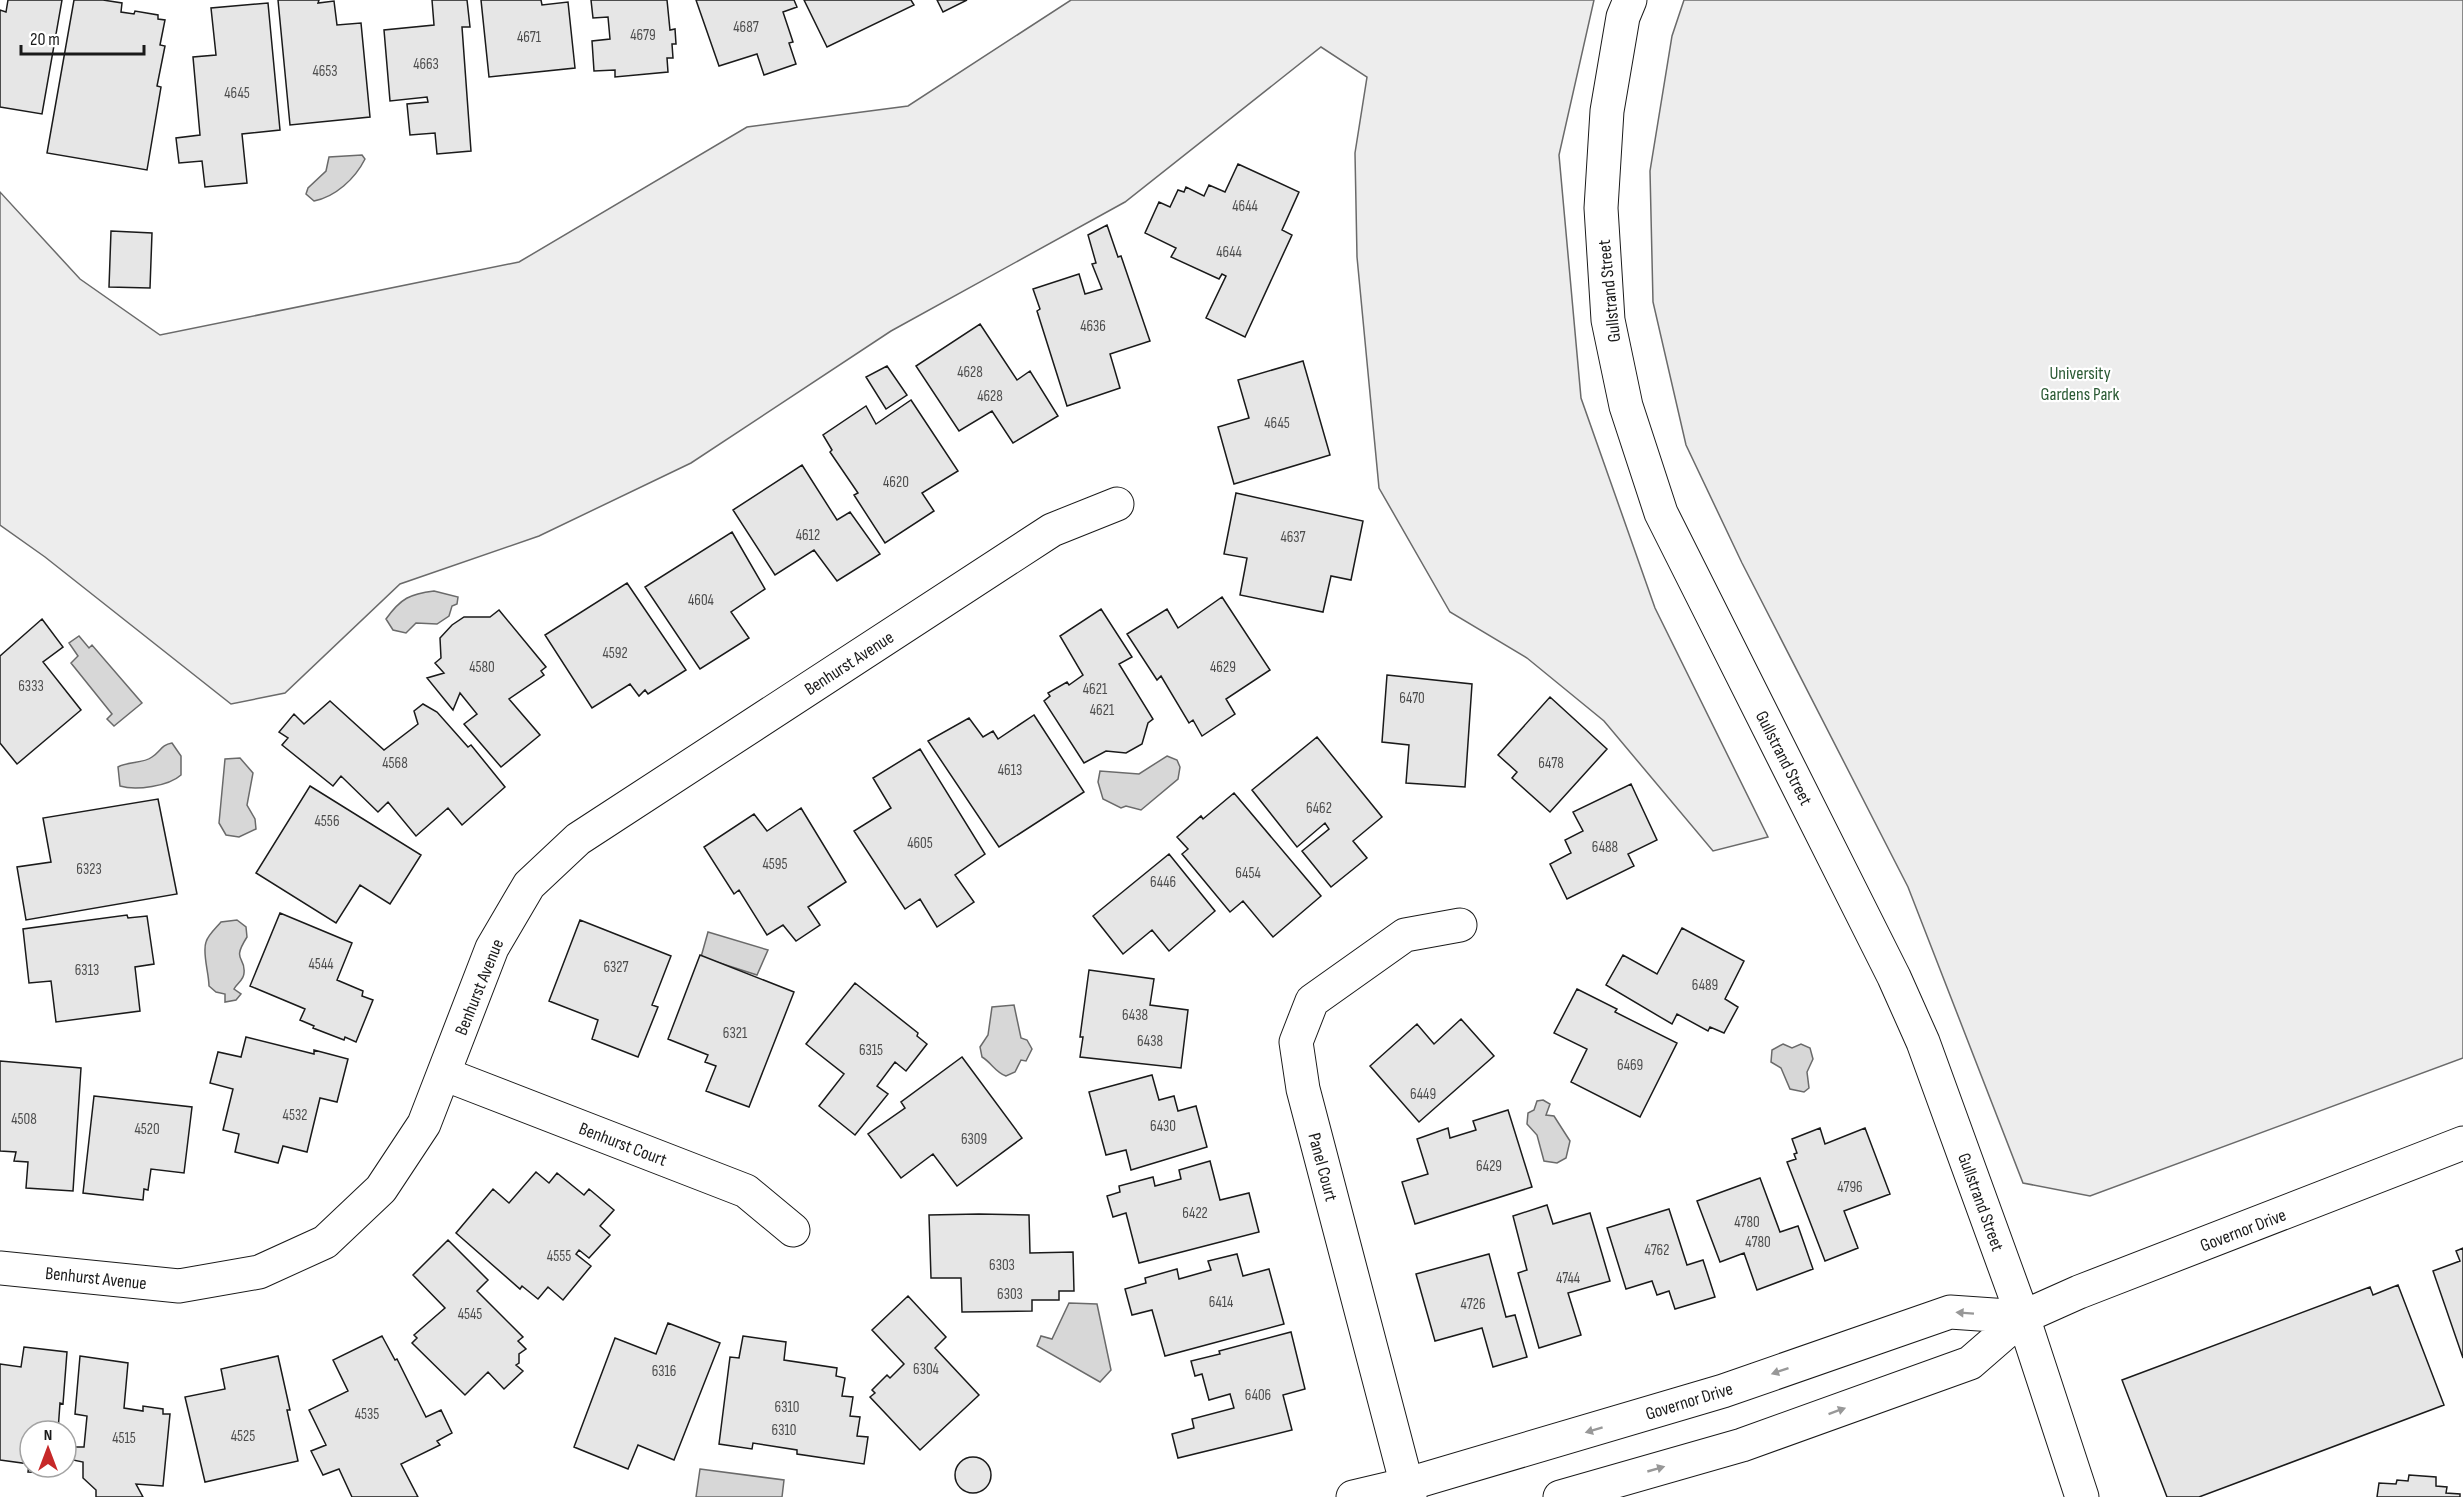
<svg xmlns="http://www.w3.org/2000/svg" width="2463" height="1497" font-family="'Sofia Sans Condensed',sans-serif">
<rect width="100%" height="100%" fill="#fff"/>
<path fill="#ededed" stroke="#6a6a6a" stroke-width="1.5" d="M1071 0H1594L1559 155 1581 398 1655 608 1768 837 1713 851 1604 721 1527 658 1450 612 1379 488 1357 257 1355 153 1367 77 1321 47 1125 202 891 331 691 463 539 536 400 584 285 693 231 704 45 557 0 525V192L80 279 160 335 519 262 747 127 908 106Z
M1684 0H2463V1058L2090 1196 2023 1183 1908 887 1742 563 1686 445 1653 302 1650 171 1672 36Z"/>
<path fill="#d7d7d7" stroke="#6a6a6a" stroke-width="1.5" d="M362 155 365 159C355 179 335 197 314 201L306 194 308 188 326 171 329 157Z
M434 591 458 597 457 604 452 606 449 616 437 624 416 623 406 633 393 630 386 619C401 598 410 594 434 591Z
M79 636 89 648 92 645 142 703 114 726 107 719 112 714 71 663 78 656 69 643Z
M172 743 181 756V775C169 786 136 791 120 786L118 767C128 761 143 764 152 757 161 751 161 745 172 743Z
M1167 756 1177 760 1180 767 1178 779 1141 810 1126 806 1121 808 1103 799 1098 782 1100 771 1139 774Z
M240 758 253 773 247 805 255 819 256 829 239 837 226 835 219 823 225 759Z
M237 920 246 927 247 937C231 962 246 956 244 973 244 980 237 983 234 989L241 994 236 1000 225 1002V994L216 992 209 986C209 973 202 953 206 942 208 935 216 928 221 922Z
M708 932 768 950 757 975 701 957Z
M1014 1005 1021 1038 1027 1040 1032 1049 1026 1061 1021 1060 1015 1072 1006 1076C995 1072 992 1063 982 1057L980 1047 988 1035 992 1007Z
M1783 1044 1792 1048 1801 1044 1810 1048 1813 1059 1807 1072 1809 1088 1804 1092 1790 1089 1781 1068 1771 1062 1772 1050Z
M1543 1100 1550 1104 1546 1115 1554 1116 1570 1141 1566 1158 1557 1163 1544 1161 1537 1135 1527 1124 1528 1113 1534 1110 1537 1101Z
M1069 1303 1097 1304 1111 1370 1100 1382 1037 1346 1041 1336 1052 1339Z
M700 1469 784 1480 782 1497H696Z"/>
<path fill="#e6e6e6" stroke="#1a1a1a" stroke-width="1.5" d="M8 0H62L42 114 0 107V10L6 12Z
M74 0H103L122 3 121 12 134 14 135 11 158 15V19L165 20 160 45 165 46 157 86 161 87 147 170 47 153Z
M278 0H319L318 3 334 1 337 25 361 23 370 117 290 125Z
M432 0H467L470 27H462L471 151 437 154 435 133 410 135 407 104 428 102 427 97 390 101 384 30 434 25Z
M481 0H541L542 5 568 2 575 68 489 77Z
M591 0H667L670 30 675 29 676 44H672L673 58H667L668 72 615 77V70L594 71 592 41 610 39 608 17 593 18Z
M696 0H794L797 7 783 12 793 42 789 43 796 64 764 75 757 54 719 66Z
M804 0H911L914 5 827 47Z
M937 0H967L943 12Z
M268 3 280 130 242 134 247 183 205 187 202 161 179 163 176 138 200 135 193 57 216 55 211 8Z
M1238 164 1299 192 1282 230 1292 235 1245 337 1206 318 1226 276 1222 274 1219 279 1171 257 1176 248 1145 233 1159 202 1170 207 1178 190 1184 192 1186 187 1204 196 1209 185 1225 192Z
M1107 225 1118 257 1121 256 1150 341 1110 354 1120 388 1067 406 1037 311 1040 309 1033 289 1079 274 1085 294 1102 289 1092 264 1096 263 1088 235Z
M111 231 152 233 150 288 109 287Z
M980 324 1017 380 1030 371 1058 416 1013 443 992 411 959 431 916 366Z
M1303 361 1330 455 1234 484 1218 427 1249 418 1238 380Z
M887 366 907 395 886 409 866 377Z
M911 400 958 471 922 493 934 511 885 543 854 495 858 493 830 452 832 450 823 435 866 406 876 424Z
M802 465 837 520 850 512 880 554 837 581 814 550 775 575 733 510Z
M1236 493 1363 521 1351 580 1331 576 1323 612 1240 595 1247 558 1224 554Z
M732 532 765 589 731 612 749 638 700 669 645 587Z
M627 583 686 670 648 694 645 690 639 696 630 684 592 708 545 635Z
M1222 597 1270 670 1226 699 1235 714 1202 736 1193 720 1189 723 1161 676 1157 680 1127 634 1167 609 1178 628Z
M1101 609 1132 657 1119 664 1153 719 1148 723 1142 744 1126 753 1106 751 1084 763 1044 701 1050 696 1048 693 1067 682 1069 685 1083 675 1060 636Z
M499 610 546 667 541 671 544 675 509 699 540 735 501 767 464 724 477 714 460 693 453 710 427 678 444 673 435 663 441 658 440 638 452 625 464 617H490Z
M42 619 63 647 43 662 81 710 17 764 0 743V656Z
M1387 675 1472 684 1465 787 1406 783 1409 745 1382 742Z
M1550 697 1607 749 1550 812 1512 778 1517 772 1498 755Z
M330 701 384 750 418 724 414 711 423 704 437 712 468 747 471 745 505 787 462 825 448 808 416 836 388 802 378 812 341 776 333 786 282 745 288 738 279 732 294 714 304 724Z
M1034 715 1084 792 999 847 928 741 969 718 983 737 993 731 998 739Z
M1317 737 1382 817 1353 841 1367 858 1331 887 1302 851 1329 829 1325 823 1297 847 1252 790Z
M920 749 985 854 955 875 974 902 937 927 920 899 905 909 854 831 891 808 873 778Z
M1631 784 1657 840 1628 854 1634 866 1567 899 1550 864 1571 853 1565 840 1583 831 1573 812Z
M310 786 421 855 390 904 360 885 336 923 256 873Z
M1234 793 1321 896 1273 937 1243 901 1230 912 1182 854 1188 849 1177 837 1201 816 1203 819Z
M158 799 177 894 26 920 17 867 51 862 43 818Z
M801 808 846 882 808 907 820 925 796 941 783 925 767 935 739 890 734 894 704 847 754 814 767 831Z
M1169 854 1215 911 1169 951 1152 930 1123 954 1093 916Z
M280 913 352 943 337 980 363 991 362 996 373 1000 356 1042 345 1037 344 1040 313 1028 314 1026 300 1020 305 1009 250 986Z
M127 915 128 918 147 916 154 964 135 967 140 1011 56 1022 51 981 29 983 23 929Z
M580 920 671 956 652 1005 658 1007 638 1057 592 1039 598 1020 549 1001Z
M1682 928 1744 961 1725 999 1738 1007 1724 1033 1710 1027 1708 1031 1677 1014 1672 1024 1606 985 1623 955 1657 974Z
M700 955 794 992 749 1107 706 1091 716 1066 705 1062 708 1055 668 1039Z
M1089 970 1154 979 1150 1005 1188 1010 1181 1068 1080 1057 1083 1037H1080Z
M855 983 918 1033 917 1036 927 1044 906 1071 895 1062 877 1086 888 1094 855 1135 819 1106 844 1074 806 1044Z
M1577 989 1617 1009 1615 1012 1677 1043 1640 1117 1571 1082 1587 1049 1554 1033Z
M1461 1019 1494 1056 1419 1122 1370 1066 1417 1024 1434 1044Z
M246 1037 314 1054V1050L348 1059 337 1102 320 1098 307 1152 283 1146 278 1163 235 1152 239 1134 223 1130 233 1089 210 1083 218 1052 241 1057Z
M962 1057 1022 1138 957 1186 933 1154 901 1178 868 1134 905 1108 901 1102Z
M0 1061 81 1068 73 1191 26 1188 28 1162 14 1161 16 1152 0 1151Z
M1152 1075 1159 1100 1174 1096 1178 1111 1196 1106 1207 1147 1131 1170 1126 1150 1106 1155 1089 1092Z
M94 1096 192 1107 184 1173 151 1169 148 1190 144 1189 143 1200 83 1193Z
M1508 1110 1532 1187 1415 1224 1402 1182 1428 1174 1417 1139 1448 1128 1450 1138 1476 1130 1473 1121Z
M1820 1128 1825 1144 1865 1128 1890 1194 1844 1211 1858 1248 1825 1261 1787 1162 1796 1159 1794 1154 1797 1153 1792 1139Z
M1210 1161 1220 1200 1249 1193 1259 1232 1139 1263 1126 1213 1113 1217 1107 1196 1120 1192 1119 1186 1153 1177 1155 1186 1181 1179 1179 1170Z
M536 1172 549 1183 557 1173 584 1195 589 1189 614 1210 600 1226 610 1235 589 1258 579 1250 576 1254 591 1266 563 1300 548 1287 538 1299 522 1286 520 1289 456 1233 493 1189 509 1203Z
M1760 1178 1780 1232 1798 1226 1813 1269 1757 1290 1744 1253 1720 1262 1697 1201Z
M1547 1205 1553 1224 1590 1213 1610 1281 1568 1293 1581 1335 1539 1348 1518 1273 1527 1270 1513 1216Z
M1669 1209 1687 1265 1703 1260 1715 1297 1675 1309 1669 1291 1657 1295 1652 1281 1626 1289 1607 1228Z
M979 1214 1029 1215 1030 1253 1073 1252 1074 1291H1059V1300H1032V1311L962 1312 961 1278H931L929 1215Z
M448 1240 488 1280 477 1291 523 1337 518 1341 526 1349 519 1354V1363L516 1365 523 1371 504 1389 488 1372 465 1395 412 1343 417 1338 414 1335 445 1308 413 1275Z
M2463 1248V1358L2433 1271 2460 1261 2456 1251Z
M1237 1254 1243 1276 1269 1269 1284 1324 1165 1356 1152 1310 1132 1315 1125 1289 1146 1283 1145 1278 1177 1269 1179 1279 1211 1270 1208 1261Z
M1489 1254 1506 1317 1515 1315 1527 1357 1493 1367 1482 1328 1435 1341 1416 1274Z
M2398 1285 2444 1405 2199 1497H2167L2122 1380 2370 1287 2373 1295Z
M908 1296 946 1337 935 1348 979 1395 920 1450 870 1397 875 1393 872 1390 887 1375 890 1378 904 1364 872 1330Z
M668 1323 720 1343 674 1460 638 1445 628 1469 574 1447 615 1338 656 1354Z
M1291 1332 1305 1389 1283 1395 1292 1430 1178 1458 1172 1434 1194 1428 1192 1419 1234 1408 1230 1394 1209 1400 1202 1374 1195 1376 1191 1361 1220 1354 1219 1351Z
M382 1336 395 1360 397 1359 426 1417 441 1410 452 1433 437 1441 440 1445 401 1464 418 1497H352L339 1469 323 1475 311 1451 326 1445 309 1410 348 1391 333 1360Z
M743 1336 786 1342 784 1360 837 1368 836 1376 845 1378 842 1396 853 1397 850 1416 860 1417 857 1436 868 1437 864 1464 797 1454V1450L753 1443 752 1449 719 1444 730 1357 739 1358Z
M24 1347 67 1352 63 1404 60 1403 58 1431H30V1467H51L50 1473 28 1472 29 1464 0 1460V1364L21 1367Z
M80 1356 128 1363 124 1408 143 1411V1406L163 1409V1414H170L163 1486 136 1484 143 1497H96V1490L83 1478V1462L73 1460 75 1447H84L87 1416 75 1414Z
M278 1356 290 1410H287L298 1461 205 1482 185 1397 225 1389 221 1369Z
M955 1475a18 18 0 1 1 36 0a18 18 0 1 1-36 0Z
M2409 1475 2436 1477V1486L2447 1487 2446 1493 2460 1494V1497H2377L2379 1483 2396 1484 2397 1480 2408 1481Z"/>
<g fill="none" stroke-linecap="round" stroke-linejoin="round">
<defs>
<path id="minor" d="M444 1074 746 1191 793 1230
M0 1268 179 1286 259 1272 325 1242 381 1189 424 1124 492 948 529 885 578 839 1052 530 1117 504
M1410 1497 1303 1089 1296 1042 1312 1001 1405 935 1460 925"/>
<path id="tertiary" d="M1630 0 1623 17 1607 111 1601 208 1608 320 1626 406 1661 513 1894 977 1923 1042 2023 1317 2082 1497"/>
<path id="secondary" d="M1353 1497 1408 1484 1723 1391 1950 1312 2023 1317
M1560 1497 1742 1445 1970 1363 2023 1317 2079 1292 2463 1143"/>
</defs>
<use href="#minor" stroke="#1a1a1a" stroke-width="35"/>
<use href="#tertiary" stroke="#1a1a1a" stroke-width="35"/>
<use href="#secondary" stroke="#1a1a1a" stroke-width="35"/>
<use href="#minor" stroke="#fff" stroke-width="33"/>
<use href="#tertiary" stroke="#fff" stroke-width="33"/>
<use href="#secondary" stroke="#fff" stroke-width="33"/>
</g>
<defs><path id="oneway-solid" d="M-6-.8H1V-3.2L6.5 0L1 3.2V.8H-6Z" transform="scale(1.5)"/></defs>
<g fill="#989898">
<use href="#oneway-solid" transform="translate(1965 1313) rotate(-176)"/>
<use href="#oneway-solid" transform="translate(1780 1371) rotate(161)"/>
<use href="#oneway-solid" transform="translate(1837 1411) rotate(-20)"/>
<use href="#oneway-solid" transform="translate(1594 1430) rotate(163)"/>
<use href="#oneway-solid" transform="translate(1656 1469) rotate(-16)"/>
</g>
<g text-anchor="middle" stroke-width="4.5" stroke-linejoin="round" paint-order="stroke">
<g font-size="15" fill="#4d4d4d">
<text x="746" y="32">4687</text>
<text x="643" y="40">4679</text>
<text x="529" y="42">4671</text>
<text x="426" y="69">4663</text>
<text x="325" y="76">4653</text>
<text x="237" y="98">4645</text>
<text x="1245" y="211">4644</text>
<text x="1229" y="257">4644</text>
<text x="1093" y="331">4636</text>
<text x="970" y="377">4628</text>
<text x="990" y="401">4628</text>
<text x="1277" y="428">4645</text>
<text x="896" y="487">4620</text>
<text x="808" y="540">4612</text>
<text x="1293" y="542">4637</text>
<text x="701" y="605">4604</text>
<text x="615" y="658">4592</text>
<text x="482" y="672">4580</text>
<text x="1223" y="672">4629</text>
<text x="31" y="691">6333</text>
<text x="1095" y="694">4621</text>
<text x="1412" y="703">6470</text>
<text x="1102" y="715">4621</text>
<text x="395" y="768">4568</text>
<text x="1551" y="768">6478</text>
<text x="1010" y="775">4613</text>
<text x="1319" y="813">6462</text>
<text x="327" y="826">4556</text>
<text x="920" y="848">4605</text>
<text x="1605" y="852">6488</text>
<text x="775" y="869">4595</text>
<text x="89" y="874">6323</text>
<text x="1248" y="878">6454</text>
<text x="1163" y="887">6446</text>
<text x="321" y="969">4544</text>
<text x="616" y="972">6327</text>
<text x="87" y="975">6313</text>
<text x="1705" y="990">6489</text>
<text x="1135" y="1020">6438</text>
<text x="735" y="1038">6321</text>
<text x="1150" y="1046">6438</text>
<text x="871" y="1055">6315</text>
<text x="1630" y="1070">6469</text>
<text x="1423" y="1099">6449</text>
<text x="295" y="1120">4532</text>
<text x="24" y="1124">4508</text>
<text x="1163" y="1131">6430</text>
<text x="147" y="1134">4520</text>
<text x="974" y="1144">6309</text>
<text x="1489" y="1171">6429</text>
<text x="1850" y="1192">4796</text>
<text x="1195" y="1218">6422</text>
<text x="1747" y="1227">4780</text>
<text x="1758" y="1247">4780</text>
<text x="1657" y="1255">4762</text>
<text x="559" y="1261">4555</text>
<text x="1002" y="1270">6303</text>
<text x="1568" y="1283">4744</text>
<text x="1010" y="1299">6303</text>
<text x="1221" y="1307">6414</text>
<text x="1473" y="1309">4726</text>
<text x="470" y="1319">4545</text>
<text x="926" y="1374">6304</text>
<text x="664" y="1376">6316</text>
<text x="1258" y="1400">6406</text>
<text x="787" y="1412">6310</text>
<text x="367" y="1419">4535</text>
<text x="784" y="1435">6310</text>
<text x="243" y="1441">4525</text>
<text x="124" y="1443">4515</text>
</g>
<g font-size="18" fill="#1a1a1a" stroke="#fff">
<text transform="translate(1609 291) rotate(-96)" y="6">Gullstrand Street</text>
<text transform="translate(849 663) rotate(-33)" y="6">Benhurst Avenue</text>
<text transform="translate(1784 758) rotate(63)" y="6">Gullstrand Street</text>
<text transform="translate(479 987) rotate(-68)" y="6">Benhurst Avenue</text>
<text transform="translate(623 1144) rotate(21)" y="6">Benhurst Court</text>
<text transform="translate(1323 1167) rotate(75)" y="6">Panel Court</text>
<text transform="translate(1981 1202) rotate(70)" y="6">Gullstrand Street</text>
<text transform="translate(2243 1230) rotate(-21)" y="6">Governor Drive</text>
<text transform="translate(96 1278) rotate(6)" y="6">Benhurst Avenue</text>
<text transform="translate(1689 1401) rotate(-17)" y="6">Governor Drive</text>
</g>
<g font-size="18" fill="#2b5a34" stroke="#fff">
<text x="2080" y="379">University<tspan x="2080" dy="21">Gardens Park</tspan></text>
</g>
</g>
<g transform="translate(48 1449)"><circle r="28" fill="#ffffff" stroke="#a3a3a3" stroke-width="1.5"/>
<path d="M0-4.5L10 22L0 15L-10 22Z" fill="#c62828"/>
<text y="-9" font-size="16" font-weight="bold" text-anchor="middle" fill="#1a1a1a">N</text>
</g>
<path d="M21 45v9h123v-9" fill="none" stroke="#1a1a1a" stroke-width="3"/>
<text x="30" y="45" font-size="18" fill="#1a1a1a" stroke="#ffffff" stroke-width="4.5" paint-order="stroke">20 m</text>
</svg>
